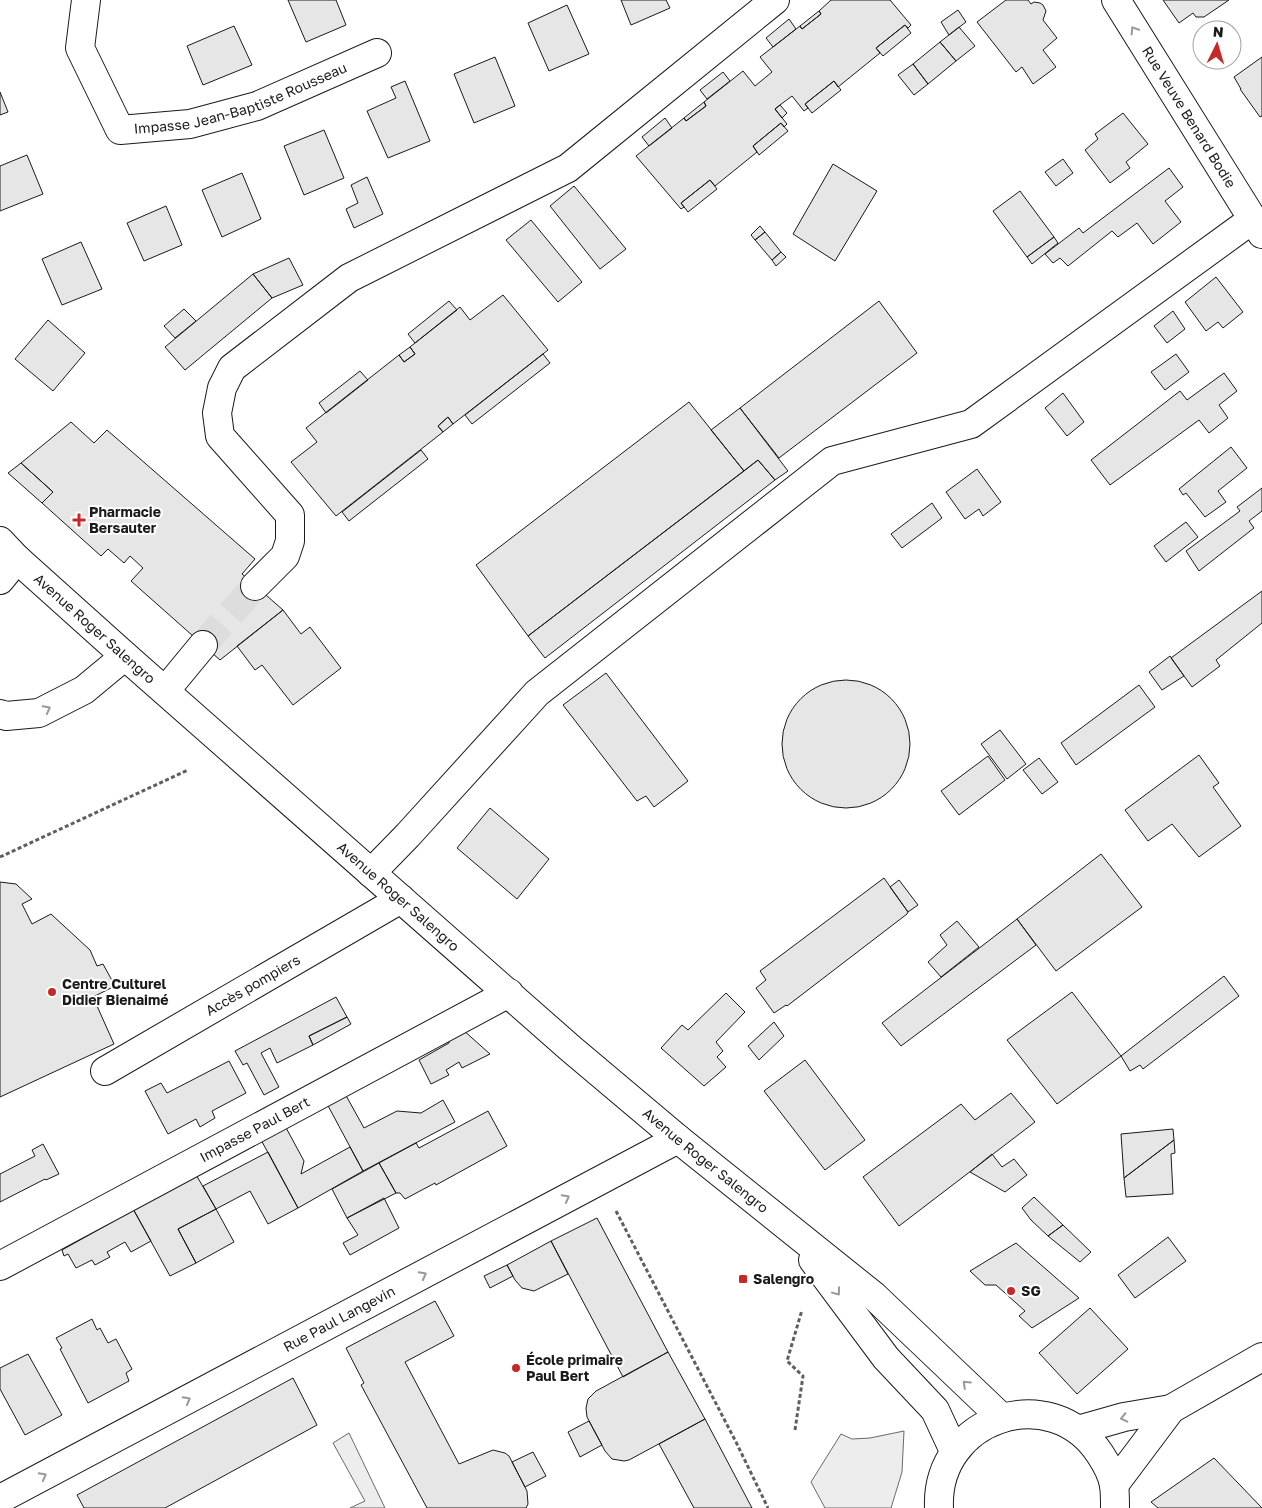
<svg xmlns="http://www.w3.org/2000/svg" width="1262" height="1508" font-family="'Golos Text',sans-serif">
<rect width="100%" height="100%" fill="#fff"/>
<path fill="#ededed" stroke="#6a6a6a" d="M904 1431 902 1472 891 1508H825L811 1482 841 1434 852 1439 870 1438Z
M349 1433 385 1508H350L365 1501 333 1443Z"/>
<path fill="#e6e6e6" stroke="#1a1a1a" d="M288 0H336L346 25 306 42Z
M621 0H666L670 8 631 25Z
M831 0H890L911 25 908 28 905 25 876 48 880 53 838 87 834 81 805 104 808 108 804 111 792 96 780 105 775 109 787 124 784 127 781 123 753 146 757 152 715 186 710 180 681 203 684 207 681 209 636 156 684 118 686 121 706 106 704 102 743 71 755 86 772 72 760 57 800 26 802 29 821 14 819 11Z
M1006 0H1028L1031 4 1034 2 1040 3 1043 5 1046 11 1043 20 1057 38 1043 50 1056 67 1033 84 1022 67 1016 72 977 22Z
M1163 0H1229L1204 17H1196L1193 13 1179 23Z
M567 5 589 54 549 71 528 23Z
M958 10 966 22 949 35 941 22Z
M819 11 821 14 802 29 800 26Z
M789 19 796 29 773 47 766 38Z
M905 25 911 33 883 56 876 48Z
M234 26 252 65 203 85 187 46Z
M959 27 975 46 956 61 940 42Z
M940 42 956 61 928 84 913 64Z
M495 57 515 106 474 123 454 74Z
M1262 57V116L1260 117 1240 89H1241L1234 77Z
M913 64 928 84 914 95 898 75Z
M723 72 730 81 707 99 700 90Z
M405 81 430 141 388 158 367 111 396 98 391 87Z
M834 81 841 90 812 113 805 104Z
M0 92 8 112 0 115Z
M704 102 706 106 686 121 684 118Z
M780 105 787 113 782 118 775 109Z
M1123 113 1148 144 1126 162 1130 168 1110 183 1085 150 1098 139 1095 134Z
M665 118 672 128 649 146 642 137Z
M781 123 788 131 759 155 753 146Z
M324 130 344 178 304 195 284 146Z
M27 155 43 194 0 211V166Z
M1063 159 1073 173 1056 186 1045 172Z
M833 164 877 191 835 261 793 234Z
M1169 168 1183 187 1165 201 1181 222 1153 244 1137 223 1118 237 1112 231 1068 266 1060 258 1053 263 1045 254 1079 228 1083 233Z
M242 173 261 219 222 237 202 190Z
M367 177 383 214 354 228 346 209 358 203 351 185Z
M710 180 717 189 688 212 681 203Z
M574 186 626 249 600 269 550 206Z
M1020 191 1054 237 1027 257 993 211Z
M166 206 182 245 144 261 127 223Z
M531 220 582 282 558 302 506 240Z
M760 226 765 232 755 240 751 235Z
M765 232 781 252 772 260 755 240Z
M1054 237 1058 243 1032 264 1027 257Z
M81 242 102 289 62 305 42 259Z
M781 252 786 257 776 266 772 260Z
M289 258 303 285 272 298 253 274Z
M253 274 272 298 185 370 165 347Z
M1216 277 1243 312 1223 328 1218 322 1206 331 1185 302Z
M503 295 548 350 453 424 448 417 438 426 443 432 336 516 291 462 317 442 306 428 399 355 404 362 415 354 410 347 460 307 470 320Z
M449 301 457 310 415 343 408 334Z
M879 301 917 353 779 458 740 408Z
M184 309 196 321 175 338 164 326Z
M1173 311 1185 329 1167 343 1154 326Z
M48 320 85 353 53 391 15 359Z
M410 347 415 354 404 362 399 355Z
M543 354 550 363 472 424 465 415Z
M1176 354 1189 372 1165 390 1151 372Z
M360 371 368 380 326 413 319 403Z
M1224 373 1237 391 1219 405 1228 418 1209 433 1199 420 1110 485 1091 460 1180 391 1187 400Z
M1063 393 1084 422 1067 436 1045 408Z
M689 402 744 471 528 636 476 565Z
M740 408 788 471 775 480 758 460 744 471 711 430Z
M448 417 453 424 443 432 438 426Z
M71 422 94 443 107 430 255 559 242 574 283 610 220 660 131 581 143 568 130 556 124 563 108 549 101 556 42 503 53 492 21 463Z
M1231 447 1247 468 1218 491 1226 502 1205 517 1186 493 1183 495 1179 489Z
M421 450 428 459 349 521 342 512Z
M758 460 775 480 545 658 528 636Z
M21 463 53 492 42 503 8 473Z
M977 469 1001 502 983 516 979 509 965 519 946 492Z
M1262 488V511L1249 521 1254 528 1199 571 1186 551 1240 511 1237 507Z
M932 503 942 518 902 548 891 534Z
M1186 522 1198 537 1166 562 1154 546Z
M1262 591V623L1216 660 1220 666 1192 687 1171 658Z
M283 610 301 634 310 627 341 668 293 705 262 665 255 670 237 646Z
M1170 656 1184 676 1162 690 1149 672Z
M606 673 688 781 654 807 646 796 637 801 563 705Z
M782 744a64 64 0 1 1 128 0a64 64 0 1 1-128 0Z
M1139 685 1155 707 1076 765 1061 743Z
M1000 730 1026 764 1007 779 981 744Z
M1199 755 1219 783 1213 787 1241 826 1199 857 1172 824 1148 841 1125 810Z
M988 756 1005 780 959 815 941 791Z
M1039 758 1058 782 1042 794 1023 770Z
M490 808 549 859 517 899 457 848Z
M1101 854 1142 907 1056 971 1017 919Z
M884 878 908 912 907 914 787 1006 786 1005 774 1013 756 988 766 980 760 971Z
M899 880 918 905 908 912 890 887Z
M0 882 16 884 32 899 22 904 32 924 51 914 90 950 97 966 103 964 115 986 93 997 114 1044 0 1097Z
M1017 919 1036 945 901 1046 882 1023Z
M957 921 979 947 941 977 928 962 947 945 940 935Z
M1224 976 1239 996 1143 1069 1140 1065 1130 1071 1121 1056Z
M1072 992 1121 1056 1057 1104 1007 1040Z
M726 993 745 1012 716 1042 723 1051 717 1057 726 1067 704 1086 661 1048 682 1025 688 1030Z
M336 997 347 1017 309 1036 313 1045 277 1063 270 1048 261 1053 279 1087 264 1095 247 1063 243 1065 235 1051Z
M347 1017 351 1024 313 1045 309 1036Z
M774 1022 784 1036 759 1060 748 1046Z
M462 1029 490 1054 462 1068 459 1062 446 1070 449 1075 431 1084 419 1060 449 1043 450 1035Z
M805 1060 865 1140 825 1170 764 1091Z
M229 1061 246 1093 212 1111 215 1118 200 1127 196 1119 168 1134 145 1091 161 1083 167 1093Z
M344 1092 364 1128 397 1111 421 1113 443 1100 455 1122 363 1171 326 1102Z
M1011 1093 1035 1122 899 1226 863 1177 961 1104 975 1120Z
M488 1111 507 1146 436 1185 435 1183 405 1199 400 1193H396L379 1163 416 1143 419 1148Z
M284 1124 304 1161 301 1174 350 1147 363 1171 298 1208 260 1138Z
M1173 1129 1174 1140 1124 1178 1121 1134Z
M1174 1140 1175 1153 1171 1154 1173 1194 1126 1197 1124 1178Z
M43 1144 59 1174 46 1180 45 1179 0 1202V1174L35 1156 32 1150Z
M268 1152 298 1208 268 1224 250 1191 216 1209 203 1186Z
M992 1154 1002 1167 1014 1159 1027 1175 1005 1192 970 1172Z
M379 1163 396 1193 347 1218 332 1189Z
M195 1173 216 1209 178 1229 196 1263 170 1276 132 1207Z
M1034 1197 1063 1225 1048 1236 1031 1220 1022 1208Z
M384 1198 399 1228 350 1255 343 1243 358 1235 347 1218Z
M132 1207 151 1241 131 1252 125 1242 107 1252 110 1257 95 1265 92 1260 76 1268 68 1254 64 1256 62 1250 114 1221 112 1218Z
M216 1209 234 1242 196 1263 178 1229Z
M597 1218 668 1352 623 1377 551 1241Z
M1063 1225 1091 1252 1080 1262 1048 1236Z
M1168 1237 1186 1261 1135 1298 1118 1275Z
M551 1241 568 1274 534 1291 522 1288 515 1280 507 1265Z
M1016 1243 1079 1298 1032 1328 1019 1316 1025 1311 996 1285H985L970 1271Z
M507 1265 513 1276 490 1288 484 1276Z
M435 1301 454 1336 405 1362 459 1464 493 1450 505 1453 509 1456 527 1491 528 1504 526 1508H427L361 1385 364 1383 346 1348Z
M1090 1308 1128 1349 1077 1394 1039 1353Z
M92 1319 97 1330 100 1328 108 1343 116 1339 132 1369 126 1373 129 1381 88 1403 60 1349 62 1348 56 1338Z
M668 1352 705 1419 629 1460 624 1461 612 1459 605 1451 587 1417 586 1408 588 1399 596 1391Z
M28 1354 62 1415 25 1435 0 1389V1368Z
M293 1378 317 1425 165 1508H84L77 1495Z
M705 1419 752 1508H694L659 1444Z
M589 1421 602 1445 580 1457 568 1432Z
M533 1452 546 1476 525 1487 512 1462Z
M1214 1458 1262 1508H1158L1151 1502Z"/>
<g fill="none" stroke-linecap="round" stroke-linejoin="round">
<path stroke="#ddd" stroke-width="28" stroke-dasharray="28 14" stroke-linecap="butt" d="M203 645 255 586"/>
<defs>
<g id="minor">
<path id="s1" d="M86 0 80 48 120 130 190 124 257 106 377 53"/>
<path id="s2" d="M1116 0 1262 234"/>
<path d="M0 580 17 559"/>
<path d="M255 586 285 556 290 541V515L220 436 217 413 222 388 232 368 349 278 568 168 775 0"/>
<path d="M165 691 203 645"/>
<path d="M0 714 6 716 39 713 84 690 125 656"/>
<path d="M371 873 408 835 537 693 832 461 971 424 1253 219"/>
<path id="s3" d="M105 1071 401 899"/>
<path id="s4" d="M0 1266 509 993"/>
<path d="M1078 1430 1124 1417 1171 1409 1262 1357"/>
<path d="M1114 1485 1171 1409"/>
<path id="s5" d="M0 1499 678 1139"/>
</g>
<g id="major">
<path id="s6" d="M0 541 17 559 125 656 570 1048 678 1139 874 1296 1002 1418"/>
<path d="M813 1260 886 1358 935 1410 954 1451"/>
<path d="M939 1508C935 1418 1051 1379 1100 1454 1106 1463 1112 1474 1114 1485 1115 1492 1115 1501 1115 1508"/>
</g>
</defs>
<use href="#minor" stroke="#1a1a1a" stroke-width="30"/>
<use href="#major" stroke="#1a1a1a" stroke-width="30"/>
<path stroke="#5f5f5f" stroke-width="3" stroke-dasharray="4 2.5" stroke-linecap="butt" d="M0 857 188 770
M616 1211 736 1442 768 1508
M795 1430 803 1376 787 1361 802 1310"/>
<use href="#minor" stroke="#fff" stroke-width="28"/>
<use href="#major" stroke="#fff" stroke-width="28"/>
</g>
<defs><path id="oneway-chevron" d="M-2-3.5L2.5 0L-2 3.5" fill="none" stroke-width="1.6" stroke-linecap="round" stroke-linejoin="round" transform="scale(1.25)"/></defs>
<g stroke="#989898">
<use href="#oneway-chevron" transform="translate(1134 30) rotate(-122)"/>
<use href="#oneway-chevron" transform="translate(47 709) rotate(-28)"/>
<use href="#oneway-chevron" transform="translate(566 1198) rotate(-28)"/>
<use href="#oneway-chevron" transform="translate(423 1275) rotate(-28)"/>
<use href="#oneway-chevron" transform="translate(837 1292) rotate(53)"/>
<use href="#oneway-chevron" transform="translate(966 1384) rotate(-137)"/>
<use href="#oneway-chevron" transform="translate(187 1400) rotate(-28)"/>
<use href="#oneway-chevron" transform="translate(1124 1418) rotate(167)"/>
<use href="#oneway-chevron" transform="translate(43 1476) rotate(-28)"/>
</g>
<g fill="#c62828" stroke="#fff" stroke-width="2">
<path d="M76.5 512.5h5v5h5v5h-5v5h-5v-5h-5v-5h5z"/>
<circle cx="52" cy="992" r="5"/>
<rect x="738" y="1274" width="10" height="10" rx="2.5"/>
<circle cx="1011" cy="1291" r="5"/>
<circle cx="516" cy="1368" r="5"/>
</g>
<g text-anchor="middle" stroke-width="4" stroke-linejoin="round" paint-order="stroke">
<g font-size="14" fill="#1a1a1a" stroke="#fff">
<text dy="5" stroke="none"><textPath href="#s1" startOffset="265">Impasse Jean-Baptiste Rousseau</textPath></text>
<text dy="5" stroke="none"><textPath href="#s2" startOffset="138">Rue Veuve Benard Bodie</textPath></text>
<text dy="5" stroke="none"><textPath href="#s6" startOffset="129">Avenue Roger Salengro</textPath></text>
<text dy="5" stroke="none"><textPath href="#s6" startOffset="534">Avenue Roger Salengro</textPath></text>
<text dy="5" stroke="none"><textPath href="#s3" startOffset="171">Accès pompiers</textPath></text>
<text dy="5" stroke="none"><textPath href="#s4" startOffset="289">Impasse Paul Bert</textPath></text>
<text dy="5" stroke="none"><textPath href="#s6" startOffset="939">Avenue Roger Salengro</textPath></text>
<text dy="5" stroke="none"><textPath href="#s5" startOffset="384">Rue Paul Langevin</textPath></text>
</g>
<g font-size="14" font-weight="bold" fill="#1a1a1a" stroke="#fff" text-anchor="start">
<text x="89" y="517">Pharmacie<tspan x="89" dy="16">Bersauter</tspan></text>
<text x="62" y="989">Centre Culturel<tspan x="62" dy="16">Didier Bienaimé</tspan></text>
<text x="753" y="1284">Salengro</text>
<text x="1021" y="1296">SG</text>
<text x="526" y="1365">École primaire<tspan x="526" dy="16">Paul Bert</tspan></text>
</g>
</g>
<g transform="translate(1217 45) rotate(5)"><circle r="24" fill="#ffffff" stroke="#a3a3a3"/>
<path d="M0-4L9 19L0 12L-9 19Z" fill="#c62828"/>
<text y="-8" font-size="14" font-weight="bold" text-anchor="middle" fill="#1a1a1a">N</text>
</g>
</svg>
